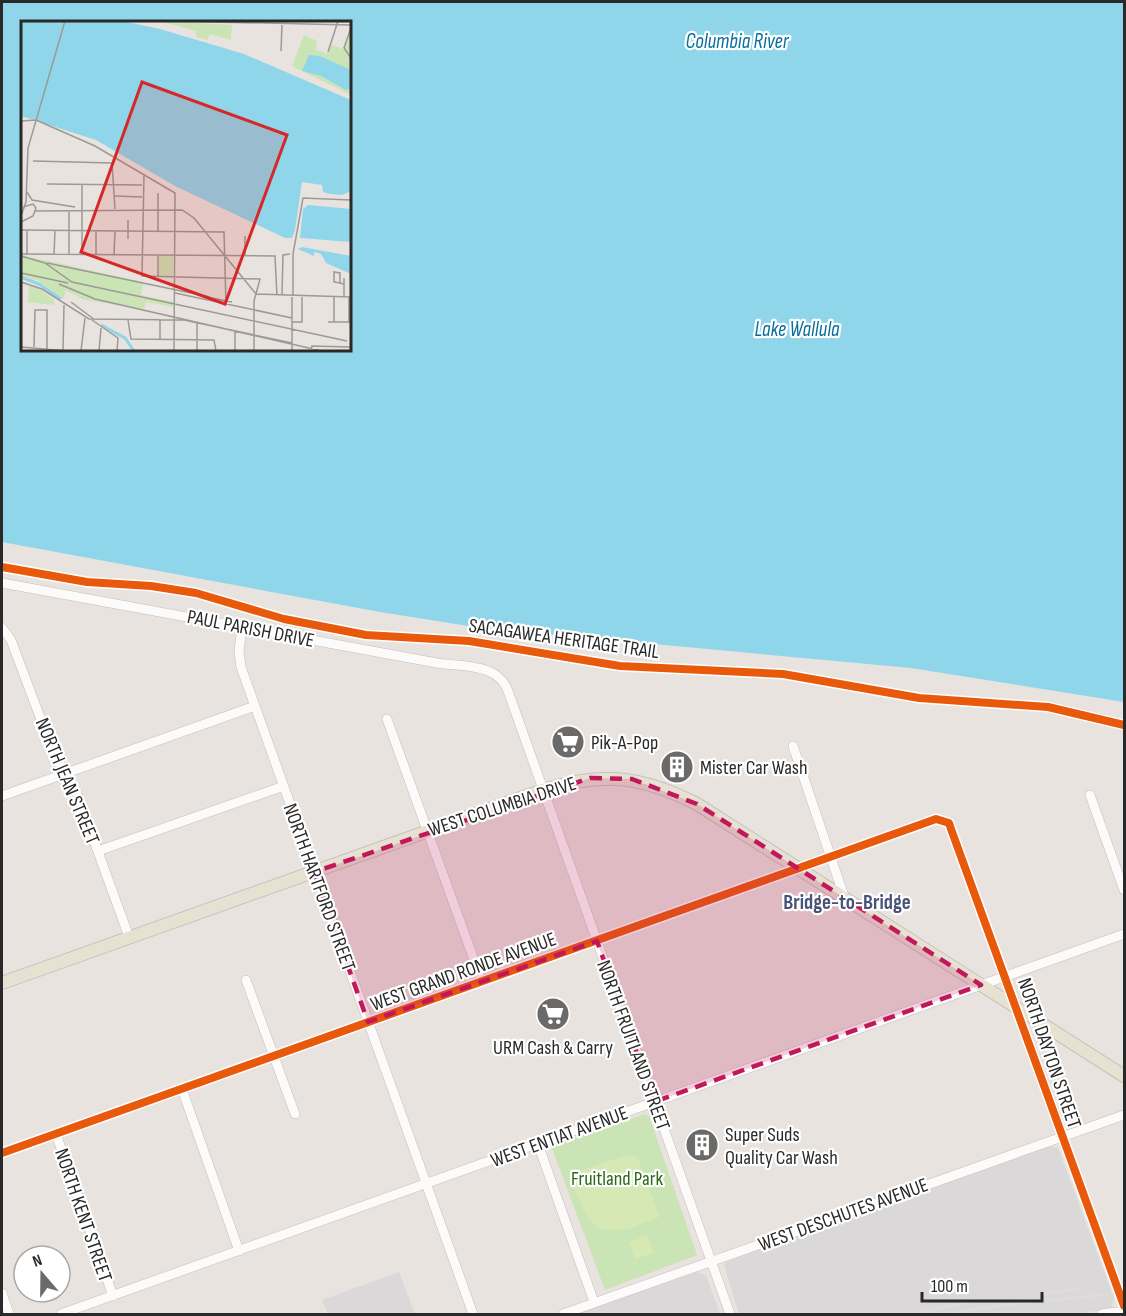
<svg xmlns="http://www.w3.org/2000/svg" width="1126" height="1316" font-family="'Sofia Sans Condensed',sans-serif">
<rect width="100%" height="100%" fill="#e8e3de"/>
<path fill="#dbd8da" d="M1049 1146 1058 1148 1114 1298 1111 1309 1074 1314H739L724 1265 726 1262Z
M399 1272 415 1314H328L322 1300Z
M697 1272 706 1275 720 1314H577Z"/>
<path fill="#cae4b5" d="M645 1114 649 1116 697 1255 605 1290 552 1148 553 1145Z"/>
<path fill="#d6e8b3" d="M626 1155 638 1157 659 1217 629 1229 602 1230 588 1219 568 1175Z
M647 1235 654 1253 635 1259 629 1242Z"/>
<path fill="#8fd6eb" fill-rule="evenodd" d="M2 2H1124V702L911 668 481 628 380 612 2 542ZM22 22H350V350H22Z"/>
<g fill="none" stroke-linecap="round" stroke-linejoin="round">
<defs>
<path id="minor" d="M2 583 437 663C463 667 498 663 508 691L730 1314
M242 627 239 651 241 667 473 1314
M2 628 11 640 55 757 76 791 129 937
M387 719 482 982
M793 746 845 899
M1090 795 1124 890
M2 796 255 706
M98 851 284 786
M246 980 295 1114
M182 1089 239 1251
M56 1134 113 1296
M538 1144 594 1302
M2 1153 936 819 949 823 951 829 1124 1306
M2 1293 9 1314
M61 1314 1124 934
M563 1314 1124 1115
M1102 1314 1124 1311"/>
<path id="major" d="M2 983 543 790C603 772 640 775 697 804L1124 1076"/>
</defs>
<use href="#minor" stroke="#c1bfc0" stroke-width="10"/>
<use href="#major" stroke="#c4c2c0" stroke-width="14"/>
<use href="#minor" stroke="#fcfbfa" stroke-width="9"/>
<use href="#major" stroke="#e7e1d2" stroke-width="12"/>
<path stroke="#dddcde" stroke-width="2" d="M1039 1294 1080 1289
M915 1314 974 1301
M952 1314C1009 1301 1067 1301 1124 1292"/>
<defs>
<path id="cycleway" d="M2 567 87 582 151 586 196 593 284 619 366 635 469 641 620 666 783 674 919 698 1048 707 1124 725
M2 1153 936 819 949 823 951 829 1124 1306"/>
</defs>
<use href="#cycleway" stroke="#fff" stroke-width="11"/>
<use href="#cycleway" stroke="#e8590c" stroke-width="8"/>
</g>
<path fill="#c2185b" fill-opacity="0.2" stroke="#c2185b" stroke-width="4.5" stroke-dasharray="12 8" stroke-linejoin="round" d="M590 778 632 779 697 804 981 985 654 1102 597 941 368 1022 314 872Z"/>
<defs>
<symbol id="supermarket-disc" viewBox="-11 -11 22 22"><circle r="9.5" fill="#6c6a68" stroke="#fff"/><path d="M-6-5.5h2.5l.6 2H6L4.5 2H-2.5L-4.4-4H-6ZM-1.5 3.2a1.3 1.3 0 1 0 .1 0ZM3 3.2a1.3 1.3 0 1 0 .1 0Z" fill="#fff"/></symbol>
<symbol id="building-disc" viewBox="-11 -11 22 22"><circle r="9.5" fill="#6c6a68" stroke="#fff"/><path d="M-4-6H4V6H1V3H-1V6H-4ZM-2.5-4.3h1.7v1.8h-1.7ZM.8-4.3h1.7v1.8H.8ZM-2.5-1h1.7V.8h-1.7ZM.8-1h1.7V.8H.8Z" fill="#fff"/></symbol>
</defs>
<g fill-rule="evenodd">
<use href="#supermarket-disc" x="549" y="723" width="38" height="38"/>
<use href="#building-disc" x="658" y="748" width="38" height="38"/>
<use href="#supermarket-disc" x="534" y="995" width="38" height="38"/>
<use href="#building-disc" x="683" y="1126" width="38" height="38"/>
</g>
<g text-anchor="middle" stroke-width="4.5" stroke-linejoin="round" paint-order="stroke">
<g font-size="20" fill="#292929" stroke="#fff">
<text transform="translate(251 628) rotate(11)" y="7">PAUL PARISH DRIVE</text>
<text transform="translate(564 638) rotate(8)" y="7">SACAGAWEA HERITAGE TRAIL</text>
<text transform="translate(68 781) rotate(67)" y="7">NORTH JEAN STREET</text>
<text transform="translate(502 806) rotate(-18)" y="7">WEST COLUMBIA DRIVE</text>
<text transform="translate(320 887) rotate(70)" y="7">NORTH HARTFORD STREET</text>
<text transform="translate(463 971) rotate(-20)" y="7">WEST GRAND RONDE AVENUE</text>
<text transform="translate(634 1045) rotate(70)" y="7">NORTH FRUITLAND STREET</text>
<text transform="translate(1050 1053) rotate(71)" y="7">NORTH DAYTON STREET</text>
<text transform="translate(559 1136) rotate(-20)" y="7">WEST ENTIAT AVENUE</text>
<text transform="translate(843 1214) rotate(-20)" y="7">WEST DESCHUTES AVENUE</text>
<text transform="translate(84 1215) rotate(71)" y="7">NORTH KENT STREET</text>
</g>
<g font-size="20" fill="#292929" stroke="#fff" text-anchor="start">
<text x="591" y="749">Pik-A-Pop</text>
<text x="700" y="774">Mister Car Wash</text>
<text x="553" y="1054" text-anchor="middle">URM Cash &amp; Carry</text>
<text x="725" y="1141">Super Suds<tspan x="725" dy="23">Quality Car Wash</tspan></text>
</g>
<g font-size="20" fill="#2a6718" stroke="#fff">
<text x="617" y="1185">Fruitland Park</text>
</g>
<g font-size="21" font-style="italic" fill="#0a6e9b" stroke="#fff">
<text x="737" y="48">Columbia River</text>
<text x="797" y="336">Lake Wallula</text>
</g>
<g font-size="21" font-weight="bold" fill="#48537a" stroke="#fff">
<text x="847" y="909">Bridge-to-Bridge</text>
</g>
</g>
<g transform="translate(21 21)">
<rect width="330" height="330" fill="#e8e3de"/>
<path d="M138 0 211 4 210 19 189 13 186 19 175 16V10ZM330 10V74L271 45 283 14 296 20 295 29 306 33 310 24 323 28ZM0 234 122 261 120 274 153 281V286L125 281 123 288 64 279 44 269 43 278 17 260 0 254ZM138 235H152V256L138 255ZM8 264 20 269 33 279V284L7 281Z" fill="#cae4b5"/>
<path d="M0 0H101L139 8 223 33 330 79V170L321 174 309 173 302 171 301 164 281 161 274 209 271 217H264L154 165 75 119 0 95ZM288 34 299 35 330 49V67L325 69 300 55 281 50ZM287 184 330 188V221L279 217 282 188ZM281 226 330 235V253L305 242 300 233 293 231V235L277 228Z" fill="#8fd6eb"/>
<path fill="none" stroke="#8fd6eb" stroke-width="3" d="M0 256 18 263 40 278M80 304 104 317 113 330"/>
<path fill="none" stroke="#9c9996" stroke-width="1.5" d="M150 0 330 4M330 7 323 27 330 37M260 30 261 4M307 31 317 0M0 100 15 99 74 125 154 172 153 330M12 140 91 142 94 188M123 153 121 255 239 258 233 280V330M26 163 121 164M6 171 11 179 54 186M94 175 121 176M14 190 161 189 173 197 235 273 330 276M0 195 5 181 7 127 44 0M107 199V218M0 201 12 195 15 187 12 183 2 186M0 209 203 211 205 283M137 210V172M0 233 254 235 256 275M6 233V210M33 233 34 210M48 233V189M61 233V164M75 233V210M93 234 94 210M224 234V215M0 235 24 242 51 261 326 320M26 242 189 276M0 252 47 262M137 257V234M323 257V276M0 261 21 268 68 298 163 299 271 322M319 262V252L313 251V261H314L323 263M38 263 74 278 301 330M154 272 271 297M261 273 262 234 269 233M181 275 211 281M272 275V233L282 177 330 179M50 281 74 299M71 299 97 317 96 330M107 299 110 318 193 319 195 330M271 301H281V276M307 301H330M313 301V276M328 301V276M139 318V298M0 326 46 330M13 326 14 289H26V328M42 330 43 284M60 330 64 297M78 330 80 307M176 330V302M214 330V310M271 330V276M290 330 291 325 330 326"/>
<path fill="#d62828" fill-opacity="0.15" stroke="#d62828" stroke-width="3" d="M121 61 266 114 204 283 60 231Z"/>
<rect width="330" height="330" fill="none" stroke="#292929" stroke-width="3"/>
</g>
<rect width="1126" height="1316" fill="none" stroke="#292929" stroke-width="6"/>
<g transform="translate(42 1274) rotate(340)"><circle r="28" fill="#ffffff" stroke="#a9a9a9" stroke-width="1.5"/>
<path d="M0-4.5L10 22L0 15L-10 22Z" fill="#6c6a68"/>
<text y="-9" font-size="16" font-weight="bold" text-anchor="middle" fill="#292929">N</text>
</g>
<path d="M922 1292v9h120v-9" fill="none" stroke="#292929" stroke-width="3"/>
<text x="931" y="1292" font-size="18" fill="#292929" stroke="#ffffff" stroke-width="4.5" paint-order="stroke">100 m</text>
</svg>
